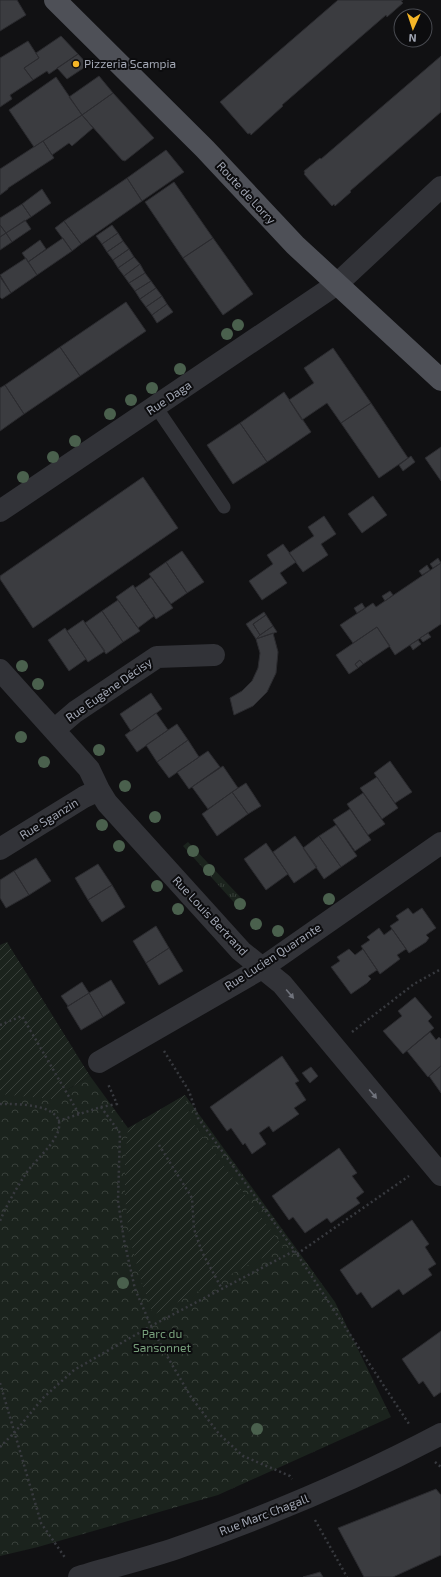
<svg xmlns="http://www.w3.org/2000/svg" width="441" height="1577" font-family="'Exo 2',sans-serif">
<defs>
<pattern id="grass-tufts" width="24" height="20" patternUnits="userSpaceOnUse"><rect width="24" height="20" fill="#1b231d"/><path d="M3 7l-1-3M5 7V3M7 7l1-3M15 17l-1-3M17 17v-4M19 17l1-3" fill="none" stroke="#39403b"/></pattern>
<pattern id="park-crowns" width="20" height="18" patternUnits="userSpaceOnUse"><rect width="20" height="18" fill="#1b231d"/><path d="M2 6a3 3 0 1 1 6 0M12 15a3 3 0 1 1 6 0" fill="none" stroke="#39403b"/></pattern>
<pattern id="garden-furrows" width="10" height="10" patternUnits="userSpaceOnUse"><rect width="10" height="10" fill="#1b231d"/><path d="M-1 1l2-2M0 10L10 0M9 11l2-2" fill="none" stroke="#39403b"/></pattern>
</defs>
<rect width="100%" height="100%" fill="#111113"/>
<path fill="url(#grass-tufts)" d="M188 842 246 903 240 909 183 846Z"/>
<path fill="url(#park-crowns)" d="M0 1020 67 1090 90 1076 128 1128 185 1095 335 1302 391 1417 218 1495 38 1547 0 1556Z"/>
<path fill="url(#garden-furrows)" d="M7 942 90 1076 52 1099 0 1094V945Z
M185 1095 190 1119 283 1247 153 1315 141 1280 129 1235 125 1197V1162L128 1129Z"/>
<path fill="#3b3c40" stroke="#2b2b2f" d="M0 0H17L26 15 0 31Z
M338 0H403L401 1 403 3 387 17 386 15 282 105 283 106 251 135 250 133 248 134 220 102Z
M61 36 78 54 49 74 47 71 33 80 24 68 39 58 36 53Z
M28 41 39 58 24 68 33 80 10 95 12 99 0 107V58Z
M78 54 88 65 67 79 57 68Z
M441 56V112L350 191 351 192 335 206 334 204 332 206 304 174 305 173 304 171 320 158 321 159Z
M99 76 113 93 82 115 69 97Z
M56 77 82 115 34 147 9 110Z
M113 93 154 138 125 161 122 160 82 115Z
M82 115 93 128 72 146 69 143 52 155 43 141Z
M43 141 54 158 8 188V189L0 195V169Z
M166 150 184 172 142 201 127 178Z
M127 178 142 201 81 244 64 221Z
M174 182 213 238 183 258 145 202Z
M42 189 51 203 31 217 22 204Z
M22 204 31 217 6 233 0 225V218Z
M25 220 31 229 12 242 6 233Z
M64 221 81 244 72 251 55 228Z
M0 225 6 233 0 237Z
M112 225 118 233 102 244 96 236Z
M6 233 12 242 0 250V237Z
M118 233 123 241 107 252 102 244Z
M63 238 72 251 37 275 28 262Z
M213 238 253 294 223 315 183 258Z
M40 240 46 249 28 262 22 253Z
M123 241 129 249 113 260 107 252Z
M129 249 134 257 118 268 113 260Z
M134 257 140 264 124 276 118 268Z
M26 258 37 275 11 293 0 275Z
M140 264 145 273 129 283 124 276Z
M145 273 151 281 135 291 129 283Z
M0 277 11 293 2 299 0 297Z
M151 281 156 288 140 299 135 291Z
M156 288 162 296 146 307 140 299Z
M162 296 167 304 152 315 146 307Z
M126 302 146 331 80 376 60 347Z
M167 304 173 312 157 323 152 315Z
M60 347 80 376 24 414 5 385Z
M333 348 371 403 341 423 327 403 302 420 289 400 314 383 304 368Z
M5 385 24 414 0 431V388Z
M284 392 311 432 267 462 240 423Z
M371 403 408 458 379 478 341 423Z
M240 423 267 462 233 484 207 445Z
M441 447V481L425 458Z
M411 456 415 462 403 471 399 465Z
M143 477 178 528 33 628 0 579V576Z
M373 496 387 515 362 533 348 514Z
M324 516 336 534 321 544 328 555 303 572 289 553 314 536 308 527Z
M283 544 296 562 280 573 287 583 262 600 249 581 273 564 267 555Z
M182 551 204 582 187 593 166 562Z
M438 558 441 563 433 568 430 564Z
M166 562 187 593 171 604 149 574Z
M441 563V624L395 655 377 627 353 643 340 625 373 603 376 607Z
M427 565 430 570 422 575 419 571Z
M151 577 173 608 156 619 135 588Z
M133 585 154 616 138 628 116 597Z
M390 591 393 595 385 601 382 596Z
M118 600 140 631 123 642 102 611Z
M362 603 365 608 357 613 354 608Z
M102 611 123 642 106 654 85 623Z
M264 612 266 615 253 624 260 635 256 639 246 624Z
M266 615 273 626 260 635 253 624Z
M83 620 105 651 88 662 67 631Z
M273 626 277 632 256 639 260 635Z
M377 627 390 646 363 664 360 660 355 664 358 668 349 674 336 655Z
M65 628 86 659 69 671 48 640Z
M273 633 278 652 276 673 267 692 253 706 234 715 230 698 242 691 252 681 258 668 260 653 256 639Z
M428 633 431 637 423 642 420 638Z
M418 640 421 644 413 650 410 645Z
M360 660 363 664 358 668 355 664Z
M151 693 162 709 131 731 120 714Z
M156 713 168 730 137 752 125 735Z
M177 724 188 740 157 762 146 745Z
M188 740 199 757 169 778 157 762Z
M208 751 220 767 189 789 177 772Z
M390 761 412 792 395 803 374 773Z
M223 766 238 788 208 809 192 787Z
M377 777 398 808 382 819 360 788Z
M246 783 261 806 248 814 232 792Z
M232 792 248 814 217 836 202 814Z
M363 793 385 824 368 835 347 804Z
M350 809 371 840 355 851 333 820Z
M336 825 357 856 341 867 319 836Z
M295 836 317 867 294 883 273 852Z
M319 836 341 867 324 879 303 848Z
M266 843 288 874 266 890 244 859Z
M36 858 51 881 29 895 14 871Z
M98 864 112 885 88 900 75 878Z
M14 871 29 895 6 908 0 898V880Z
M112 885 125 907 102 922 88 900Z
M408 908 413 914 422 908 436 928 426 935 429 938 426 942 409 953 390 926 399 920 396 916Z
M156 926 169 948 146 963 133 941Z
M379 928 384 935 392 929 406 949 397 955 400 959 380 974 361 946 370 940 367 937Z
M169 948 183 971 159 985 146 963Z
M349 949 355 955 363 949 377 970 368 976 371 979 367 983 351 994 331 967 340 961 337 957Z
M111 980 125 1003 103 1017 89 993Z
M82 982 89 993 68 1006 61 996Z
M89 993 103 1017 81 1030 67 1007Z
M415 997 432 1017 428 1021 434 1028 403 1054 383 1031 402 1016 398 1011Z
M430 1032 436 1040 439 1037 441 1039V1066L428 1077 407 1051Z
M282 1056 299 1081 295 1083 306 1100 294 1108 299 1114 273 1132 269 1126 259 1133 266 1144 252 1154 245 1143 243 1145 231 1128 227 1131 210 1107Z
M441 1066V1093L429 1076Z
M311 1067 318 1076 310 1083 302 1073Z
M339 1148 357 1173 352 1176 364 1192 356 1198 360 1203 331 1223 327 1218 305 1233 293 1217 289 1220 272 1196Z
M412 1220 429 1244 425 1247 436 1264 428 1269 432 1275 403 1295 399 1289 372 1308 361 1292 357 1295 340 1270Z
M441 1331V1392L434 1397 423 1381 419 1384 402 1359Z
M436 1489 441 1495V1555L393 1577H364L338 1528Z
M320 1572 323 1577H303Z"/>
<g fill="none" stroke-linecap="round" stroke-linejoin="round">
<path stroke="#383a3f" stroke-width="2.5" stroke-dasharray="2 3" stroke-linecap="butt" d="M0 1025 22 1016 79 1114
M352 1032 414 984 441 969
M164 1051 189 1091 198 1118 297 1254 409 1424
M0 1104C16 1104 71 1103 57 1134 50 1149 34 1161 25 1175 16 1189 6 1206 0 1221
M101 1107 120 1133 118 1201 124 1240 135 1289 151 1326 167 1356 191 1397 219 1434 243 1456 290 1476 292 1479
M58 1121 101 1107 117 1104 108 1084
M159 1145 192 1198 194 1229 202 1252 222 1289
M297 1254 409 1176
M0 1383 41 1523 66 1559
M0 1447 15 1432 43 1398 74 1370 151 1326 294 1251
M435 1462 441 1467
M315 1520 347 1577"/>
<path stroke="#323338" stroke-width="13" d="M156 407 224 507"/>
<path stroke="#323338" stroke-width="22" d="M0 511 337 284 441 187
M0 670 89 769 99 790 107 803 241 951 282 984 441 1175
M54 730 75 712 157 657 214 655
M0 849 84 797 99 790
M99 1062 262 968 441 843
M79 1577C111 1567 145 1559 177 1548 268 1516 356 1479 441 1434"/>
<path stroke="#4e5057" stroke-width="22" d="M55 0 205 149 295 245 441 380"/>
</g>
<g fill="#4a604d">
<circle cx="238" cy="325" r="6"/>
<circle cx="227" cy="334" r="6"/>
<circle cx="180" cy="369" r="6"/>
<circle cx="152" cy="388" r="6"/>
<circle cx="131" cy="400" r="6"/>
<circle cx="110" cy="414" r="6"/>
<circle cx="75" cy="441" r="6"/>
<circle cx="53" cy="457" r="6"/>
<circle cx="23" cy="477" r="6"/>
<circle cx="22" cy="666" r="6"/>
<circle cx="38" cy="684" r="6"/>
<circle cx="21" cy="737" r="6"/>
<circle cx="99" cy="750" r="6"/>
<circle cx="44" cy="762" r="6"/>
<circle cx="125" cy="786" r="6"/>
<circle cx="155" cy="817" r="6"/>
<circle cx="102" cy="825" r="6"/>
<circle cx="119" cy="846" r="6"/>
<circle cx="193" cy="851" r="6"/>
<circle cx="209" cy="870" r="6"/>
<circle cx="157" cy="886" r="6"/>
<circle cx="329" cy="899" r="6"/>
<circle cx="240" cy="904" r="6"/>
<circle cx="178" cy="909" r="6"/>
<circle cx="256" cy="924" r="6"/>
<circle cx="278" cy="931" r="6"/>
<circle cx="123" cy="1283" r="6"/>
<circle cx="257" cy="1429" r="6"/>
</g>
<defs><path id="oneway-solid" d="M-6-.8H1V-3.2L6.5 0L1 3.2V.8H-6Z"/></defs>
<g fill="#70737c">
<use href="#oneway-solid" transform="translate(290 994) rotate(50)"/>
<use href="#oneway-solid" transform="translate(373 1094) rotate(50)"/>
</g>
<circle fill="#f5b627" stroke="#0c0c0e" stroke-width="1.5" cx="76" cy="64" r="4"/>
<g text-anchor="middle" stroke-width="4" stroke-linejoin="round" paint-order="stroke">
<g font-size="12" fill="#a2a7b4" stroke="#0c0c0e" text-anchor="start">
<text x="84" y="68">Pizzeria Scampia</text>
</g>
<g font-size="12" fill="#a2a7b4" stroke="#0c0c0e">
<text transform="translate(246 193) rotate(47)" y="4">Route de Lorry</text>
<text transform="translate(169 398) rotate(-34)" y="4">Rue Daga</text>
<text transform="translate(109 690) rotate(-35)" y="4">Rue Eugène Décisy</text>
<text transform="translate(49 819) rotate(-32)" y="4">Rue Sganzin</text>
<text transform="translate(210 916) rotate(47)" y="4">Rue Louis Bertrand</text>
<text transform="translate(273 957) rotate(-33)" y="4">Rue Lucien Quarante</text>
<text transform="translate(264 1515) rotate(-21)" y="4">Rue Marc Chagall</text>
</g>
<g font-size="12" fill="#78a07c" stroke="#0c0c0e">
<text x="162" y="1338">Parc du<tspan x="162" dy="14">Sansonnet</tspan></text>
</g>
</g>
<g transform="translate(413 28) rotate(183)"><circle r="19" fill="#0c0c0e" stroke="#484a50"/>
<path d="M0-3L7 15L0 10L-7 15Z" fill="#f5b627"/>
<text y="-6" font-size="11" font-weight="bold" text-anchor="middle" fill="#a2a7b4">N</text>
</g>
</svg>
